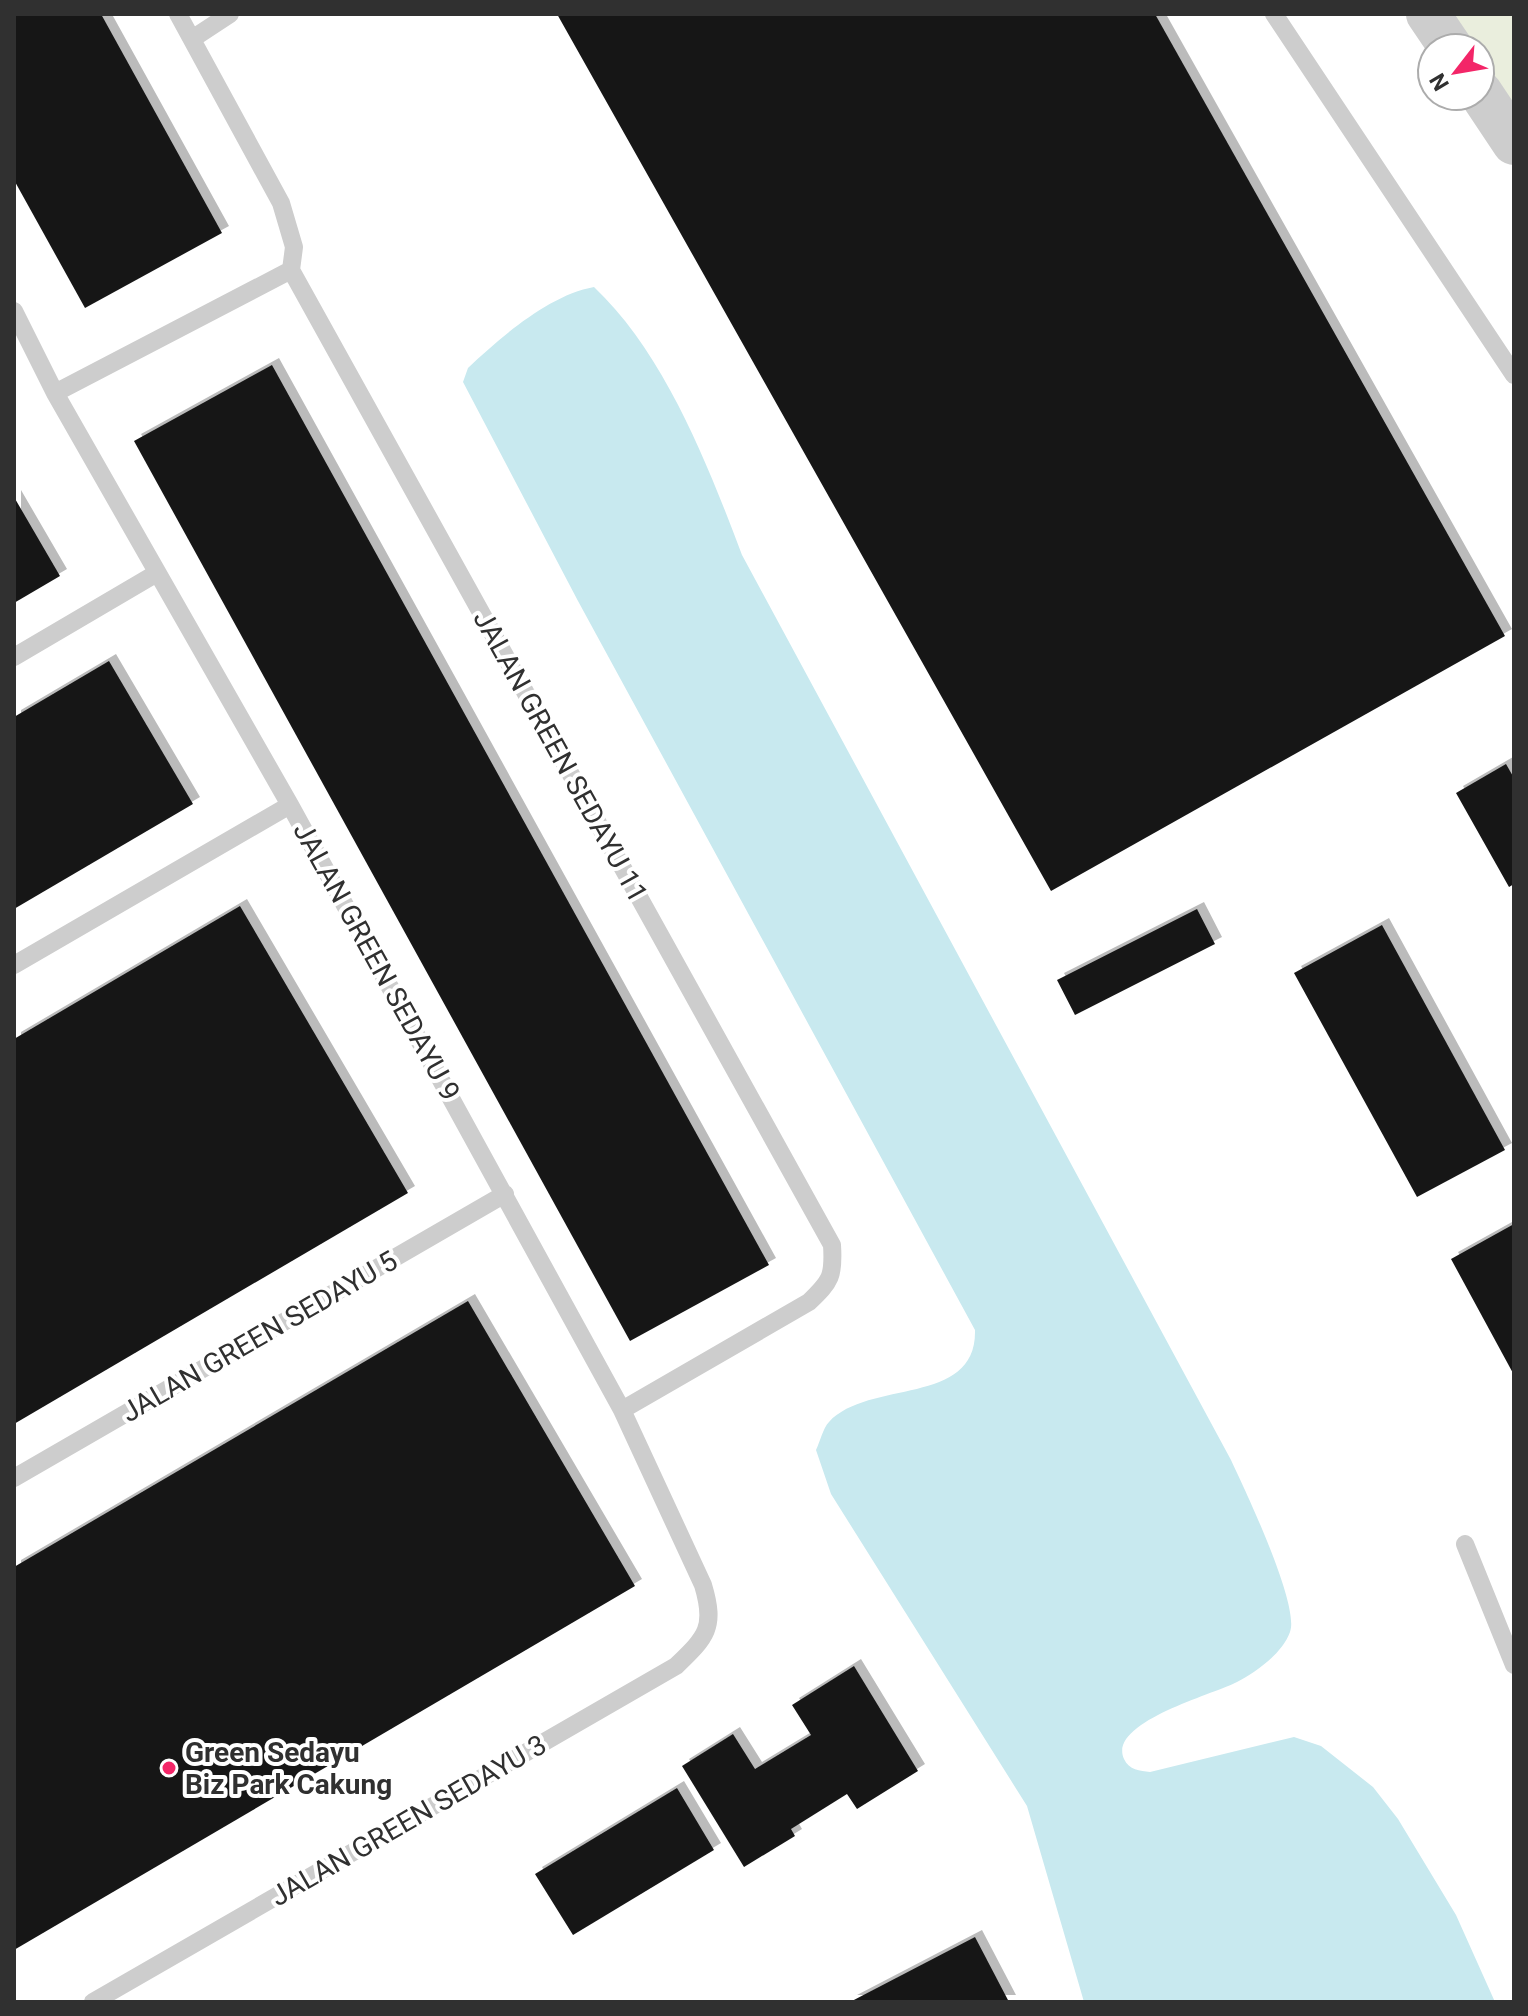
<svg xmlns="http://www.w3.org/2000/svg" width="1528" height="2016" font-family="Roboto,sans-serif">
<defs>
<filter id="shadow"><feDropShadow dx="7" dy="-7" stdDeviation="0" flood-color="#0004"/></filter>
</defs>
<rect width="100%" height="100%" fill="#fff"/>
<path fill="#eaeedd" d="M1428 14H1514V143L1480 92V48H1451Z"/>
<path fill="#c8e9ef" d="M594 287C665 354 708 465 742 555L1231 1460C1245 1490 1300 1605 1290 1632 1282 1654 1256 1672 1237 1682 1215 1694 1107 1722 1124 1759 1129 1770 1140 1771 1150 1772L1294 1737 1321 1746 1373 1787 1398 1819 1456 1915 1495 2002H1084L1027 1806 831 1494 816 1450C820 1442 823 1428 829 1422 869 1379 977 1407 975 1330L578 601 463 382 468 368C501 337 549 295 594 287Z"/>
<path fill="#171717" filter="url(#shadow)" d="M14 14H101L222 233 85 308 14 180Z
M557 14H1155L1505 636 1051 891Z
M272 365 769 1265 630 1341 134 441Z
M14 497 60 576 14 603Z
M109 661 193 804 14 909V717Z
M1506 764 1514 778V884L1509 887 1456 793Z
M240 906 408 1193 14 1424V1039Z
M1197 909 1215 944 1075 1015 1057 980Z
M1382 925 1505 1150 1417 1197 1294 973Z
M1514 1224V1375L1451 1259Z
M468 1301 635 1586 14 1950V1567Z
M854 1666 918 1771 857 1809 847 1794 791 1829 795 1836 744 1867 682 1766 733 1734 755 1769 811 1735 792 1705Z
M677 1788 714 1850 573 1935 535 1874Z
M975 1937 1009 2002H850Z"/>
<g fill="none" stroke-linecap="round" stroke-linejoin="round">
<path stroke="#cdcdcd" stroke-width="18" d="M178 14 281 203 294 247 291 270 832 1245C834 1276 831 1281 809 1302L622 1410
M1274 14 1514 375
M192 39 230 14
M14 311 55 393 290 805 622 1410 703 1585C716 1628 706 1637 676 1666L93 2002
M55 393 291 270
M14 657 157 573
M14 965 290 805
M14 1478 505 1194
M1465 1544 1514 1665"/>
<path stroke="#cdcdcd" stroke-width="44" d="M1428 14 1451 48
M1480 92 1514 143"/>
</g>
<circle fill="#f32668" stroke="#fff" stroke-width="3" cx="169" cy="1768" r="8"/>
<g text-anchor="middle" stroke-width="8" stroke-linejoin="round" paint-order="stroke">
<g font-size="28" fill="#303030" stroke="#fff">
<text transform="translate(561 756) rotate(61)" y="10">JALAN GREEN SEDAYU 11</text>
<text transform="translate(377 961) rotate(61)" y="10">JALAN GREEN SEDAYU 9</text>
<text transform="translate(259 1336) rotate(-30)" y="10">JALAN GREEN SEDAYU 5</text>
<text transform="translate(408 1820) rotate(-30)" y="10">JALAN GREEN SEDAYU 3</text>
</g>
<g font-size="28" font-weight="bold" fill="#303030" stroke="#fff" text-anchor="start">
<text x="185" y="1762">Green Sedayu<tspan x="185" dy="32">Biz Park Cakung</tspan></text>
</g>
</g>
<rect width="1528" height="2016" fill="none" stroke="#303030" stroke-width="32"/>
<g transform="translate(1456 72) rotate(239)"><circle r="38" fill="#ffffff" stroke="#acacac" stroke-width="2"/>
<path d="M0-6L14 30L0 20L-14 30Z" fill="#f32668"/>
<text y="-12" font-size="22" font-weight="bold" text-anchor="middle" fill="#303030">N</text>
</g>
</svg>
